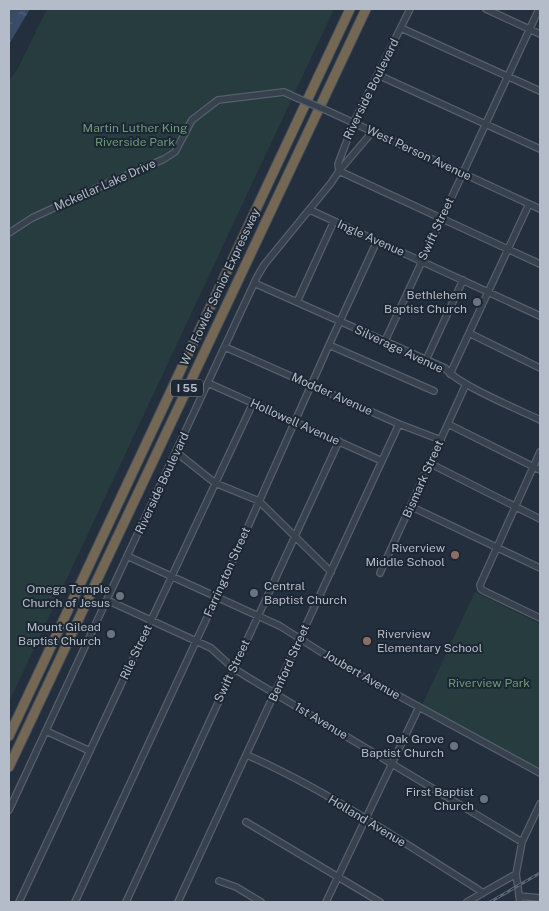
<svg xmlns="http://www.w3.org/2000/svg" width="549" height="911" font-family="'Public Sans',sans-serif">
<defs>
<pattern id="water-ripples" width="26" height="14" patternUnits="userSpaceOnUse" patternTransform="scale(1.25)"><rect width="26" height="14" fill="#394c67"/><path d="M2 4q2-2 4 0t4 0M15 11q2-2 4 0t4 0" fill="none" stroke="#53647b"/></pattern>
</defs>
<rect width="100%" height="100%" fill="#242f3e"/>
<path fill="#263c3f" d="M47 9H334L9 702V81L17 70Z
M475 592 540 624V769L422 705Z"/>
<path fill="url(#water-ripples)" d="M9 9H30L9 44Z"/>
<g fill="none" stroke-linecap="round" stroke-linejoin="round">
<defs>
<path id="minor" d="M486 9 540 34
M401 28 540 91
M378 75 540 149
M328 111 540 209
M373 131 339 171 540 264
M310 210 540 316
M9 233 32 218 97 188 164 159 175 152 192 120 218 100 284 92 297 98
M254 283 445 368C458 385 518 409 540 420
M297 302 334 221
M469 333 540 368
M385 341 539 9
M329 345 434 391
M225 347 399 424 441 440
M426 360 463 280
M450 374 529 204
M208 383 382 461
M448 424 540 470
M176 452 215 483 259 501 331 572
M540 452 480 585 481 589 484 591 540 618
M431 464 540 519
M412 507 540 568
M127 556 280 626 335 661 540 773
M380 573 466 384
M107 600 211 648 233 668 249 678 522 842
M46 731 90 751
M247 755C327 790 402 842 476 888L483 893
M9 810 257 277 264 265 331 183 339 171 338 164 354 122 410 9
M246 822 380 902
M219 881 236 887 261 902
M519 896 540 898
M19 902 253 403
M75 902 217 596 329 345 377 241
M126 902 339 441
M178 902 399 424
M326 902 419 707
M467 902 516 874
M520 902 516 874 522 842 540 804"/>
<path id="highway" d="M9 736 350 9
M9 767 366 9"/>
</defs>
<use href="#minor" stroke="#565f6c" stroke-width="8"/>
<use href="#highway" stroke="#434c59" stroke-width="11"/>
<use href="#minor" stroke="#38414e" stroke-width="5.5"/>
<use href="#highway" stroke="#746855" stroke-width="9"/>
<defs>
<path id="rail" d="M490 902 540 873"/>
</defs>
<use href="#rail" stroke="#5a6575" stroke-width="3"/>
<use href="#rail" stroke="#1d2633" stroke-width="1" stroke-dasharray="4" stroke-linecap="butt"/>
<defs>
<path id="minor-bridge" d="M297 98 328 111"/>
</defs>
<use href="#minor-bridge" stroke="#565f6c" stroke-width="8" stroke-linecap="butt"/>
<use href="#minor-bridge" stroke="#38414e" stroke-width="5.5"/>
</g>
<g fill="#6b7280" stroke="#1d2633" stroke-width="2">
<circle cx="477" cy="302" r="5"/>
<circle cx="254" cy="593" r="5"/>
<circle cx="120" cy="596" r="5"/>
<circle cx="111" cy="634" r="5"/>
<circle cx="454" cy="746" r="5"/>
<circle cx="484" cy="799" r="5"/>
</g>
<g fill="#8d6e63" stroke="#1d2633" stroke-width="2">
<circle cx="455" cy="555" r="5"/>
<circle cx="367" cy="641" r="5"/>
</g>
<g text-anchor="middle" stroke-width="4" stroke-linejoin="round" paint-order="stroke">
<rect fill="#1d2633" stroke="#878f9c" stroke-width="1" x="171" y="379.5" width="32" height="17" rx="4"/>
<g font-size="11" font-weight="bold" fill="#b4bcc9">
<text x="187" y="392">I 55</text>
</g>
<g font-size="12" fill="#b4bcc9" stroke="#1d2633">
<text transform="translate(371 89) rotate(-64)" y="4">Riverside Boulevard</text>
<text transform="translate(419 153) rotate(25)" y="4">West Person Avenue</text>
<text transform="translate(105 185) rotate(-24)" y="4">Mckellar Lake Drive</text>
<text transform="translate(436 229) rotate(-65)" y="4">Swift Street</text>
<text transform="translate(371 238) rotate(24)" y="4">Ingle Avenue</text>
<text transform="translate(220 287) rotate(-65)" y="4">W B Fowler Senior Expressway</text>
<text transform="translate(399 349) rotate(25)" y="4">Silverage Avenue</text>
<text transform="translate(332 394) rotate(24)" y="4">Modder Avenue</text>
<text transform="translate(295 422) rotate(24)" y="4">Hollowell Avenue</text>
<text transform="translate(423 479) rotate(-66)" y="4">Bismark Street</text>
<text transform="translate(162 483) rotate(-65)" y="4">Riverside Boulevard</text>
<text transform="translate(227 572) rotate(-66)" y="4">Farrington Street</text>
<text transform="translate(136 652) rotate(-65)" y="4">Rile Street</text>
<text transform="translate(289 663) rotate(-66)" y="4">Benford Street</text>
<text transform="translate(232 671) rotate(-65)" y="4">Swift Street</text>
<text transform="translate(362 675) rotate(30)" y="4">Joubert Avenue</text>
<text transform="translate(321 721) rotate(31)" y="4">1st Avenue</text>
<text transform="translate(367 821) rotate(31)" y="4">Holland Avenue</text>
</g>
<g font-size="12" fill="#6b9a76" stroke="#1d2633">
<text x="135" y="132">Martin Luther King<tspan x="135" dy="14">Riverside Park</tspan></text>
<text x="489" y="687">Riverview Park</text>
</g>
<g font-size="12" fill="#b4bcc9" stroke="#1d2633" text-anchor="end">
<text x="467" y="299">Bethlehem<tspan x="467" dy="14">Baptist Church</tspan></text>
<text x="445" y="552">Riverview<tspan x="445" dy="14">Middle School</tspan></text>
<text x="264" y="590" text-anchor="start">Central<tspan x="264" dy="14">Baptist Church</tspan></text>
<text x="110" y="593">Omega Temple<tspan x="110" dy="14">Church of Jesus</tspan></text>
<text x="101" y="631">Mount Gilead<tspan x="101" dy="14">Baptist Church</tspan></text>
<text x="377" y="638" text-anchor="start">Riverview<tspan x="377" dy="14">Elementary School</tspan></text>
<text x="444" y="743">Oak Grove<tspan x="444" dy="14">Baptist Church</tspan></text>
<text x="474" y="796">First Baptist<tspan x="474" dy="14">Church</tspan></text>
</g>
</g>
<rect width="549" height="911" fill="none" stroke="#b4bcc9" stroke-width="20"/>
</svg>
